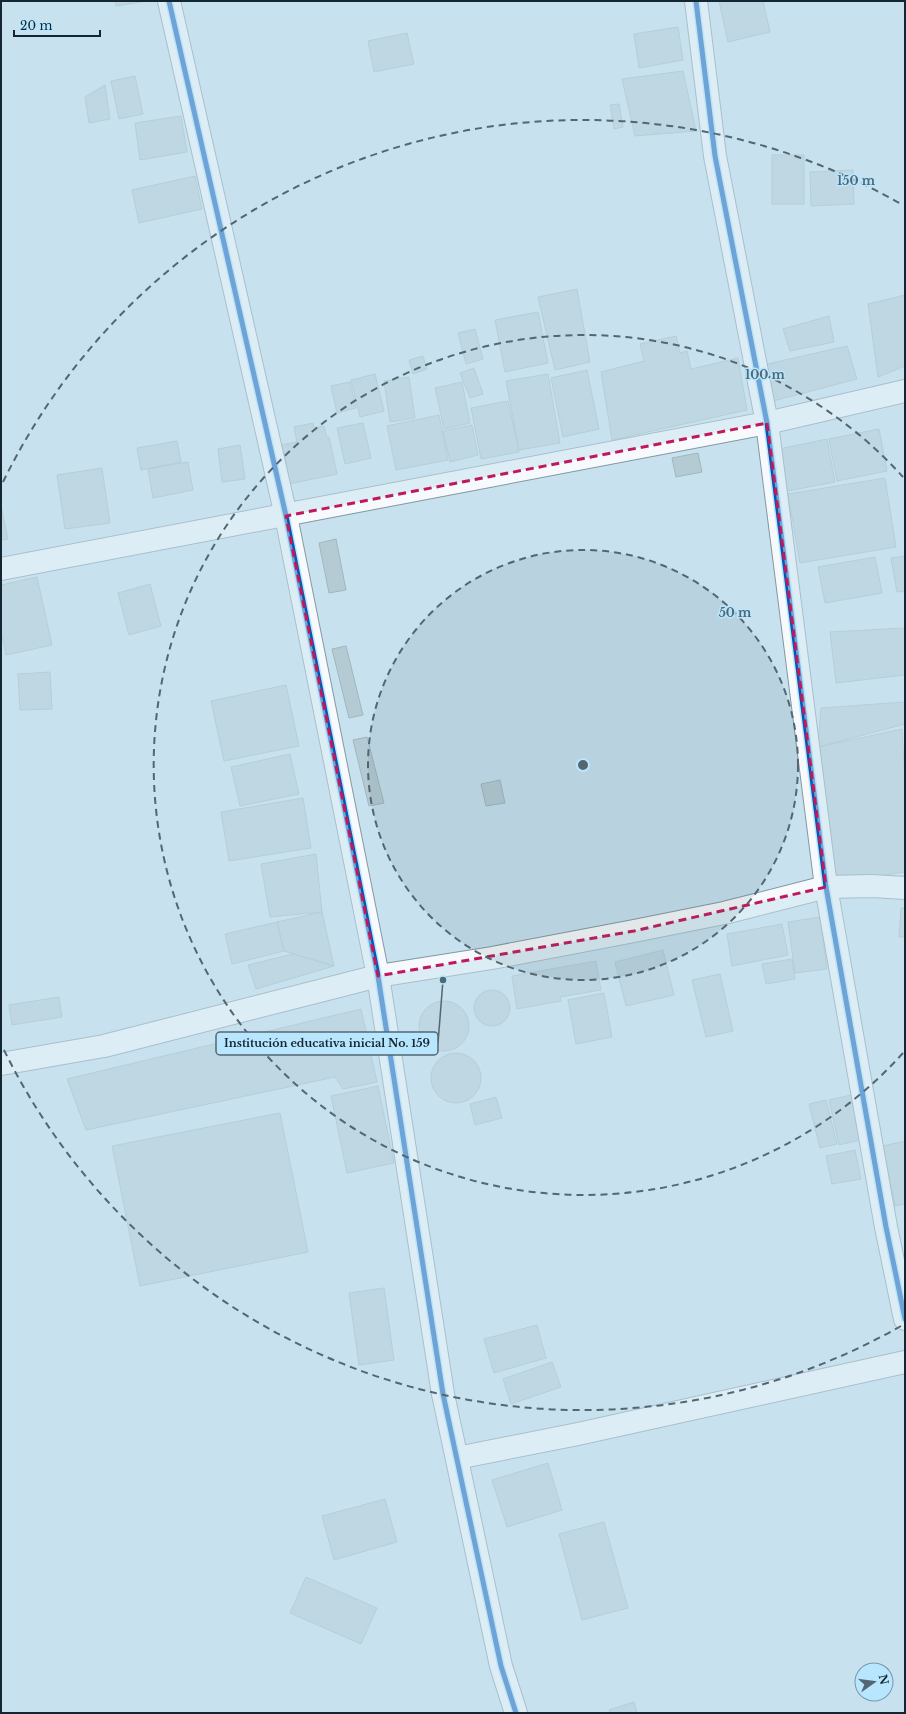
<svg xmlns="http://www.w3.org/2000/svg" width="906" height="1714" font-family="'Libre Baskerville',serif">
<rect width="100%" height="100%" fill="#c7e1ee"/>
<path fill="#b4cbd3" stroke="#a0b7be" d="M115 1H147L116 6Z
M719 1H763L770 32 728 42Z
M678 27 683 60 639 68 634 34Z
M407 33 414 64 374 72 368 41Z
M683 71 696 131 635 136 622 79Z
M135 76 143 114 119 119 111 81Z
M105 85 110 119 89 123 85 97Z
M619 104 623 127 614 129 610 105Z
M181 116 187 152 140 160 135 123Z
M772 155H804V204H772Z
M853 170 854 204 811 206 810 172Z
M195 176 202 209 139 223 132 190Z
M577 289 590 362 555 370 538 297Z
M905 295V366L878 377 868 304Z
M538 312 548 363 505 372 495 320Z
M829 316 834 342 790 351 783 329Z
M475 329 483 359 466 364 458 333Z
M676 336 680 353 687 351 691 369 738 358 747 410 612 440 601 372 644 361 640 344Z
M847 346 857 379 773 401 763 365Z
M423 356 427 369 413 374 409 360Z
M474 368 483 394 470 398 460 373Z
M587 370 599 429 563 437 551 378Z
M375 374 384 411 360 417 351 380Z
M548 374 560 443 519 450 506 381Z
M409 377 415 418 390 422 384 381Z
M350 382 356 408 337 413 331 386Z
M462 382 470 423 444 429 435 388Z
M508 401 519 452 481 459 471 408Z
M439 415 448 460 396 470 387 426Z
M313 423 314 428 324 426 327 438 329 437 337 474 289 484 280 445 297 442 294 427Z
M363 423 371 458 345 464 337 428Z
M472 425 478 455 450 462 443 431Z
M879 429 887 471 837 481 829 439Z
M827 439 835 482 787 491 779 449Z
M177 441 181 462 141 470 137 448Z
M240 445 245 479 222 482 218 449Z
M698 453 702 472 676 477 672 458Z
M188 462 193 490 153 498 148 469Z
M102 468 110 523 65 529 57 475Z
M885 478 896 547 800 563 788 494Z
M1 506 8 539 1 540Z
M336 539 346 590 329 593 319 543Z
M905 556V591L897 592 891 558Z
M875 557 882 593 825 603 818 567Z
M37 577 52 645 6 655 1 631V585Z
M150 584 161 626 129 635 118 593Z
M905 628V675L836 683 830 632Z
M346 646 363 715 349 718 332 649Z
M50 672 52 709 20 710 18 674Z
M286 685 299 746 224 761 211 701Z
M905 702V724L818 747 821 708Z
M902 729 905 781V872L835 882 818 747Z
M367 737 384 803 369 806 353 740Z
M290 754 299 794 240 806 231 767Z
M500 780 505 803 486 806 481 784Z
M303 798 311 848 229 861 221 812Z
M316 854 322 912 270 917 261 864Z
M901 908H905V937H899Z
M322 912 334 966 284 951 277 922Z
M820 917 827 969 795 973 788 922Z
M277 922 284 951 232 964 225 934Z
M782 924 788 955 732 966 727 934Z
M663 950 674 995 626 1006 615 962Z
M293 954 334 966 256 989 248 965Z
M792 959 795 979 766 984 762 964Z
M596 961 601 990 560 997 561 1001 517 1009 512 976Z
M720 974 733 1031 706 1037 692 980Z
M474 1008a18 18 0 1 1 36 0a18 18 0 1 1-36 0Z
M604 993 612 1037 576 1044 568 1000Z
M59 997 62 1017 12 1025 9 1005Z
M419 1026a25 25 0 1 1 50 0a25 25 0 1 1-50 0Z
M361 1009 377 1082 343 1089 335 1077 86 1130 67 1079Z
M431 1078a25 25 0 1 1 50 0a25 25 0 1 1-50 0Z
M378 1086 394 1163 347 1173 331 1096Z
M856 1094 865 1139 839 1145 829 1100Z
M496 1097 502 1118 475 1125 470 1104Z
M826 1100 837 1144 820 1148 809 1104Z
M280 1113 308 1252 140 1286 112 1146Z
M905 1141V1204L895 1206 883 1146Z
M855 1150 861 1179 832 1184 826 1156Z
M384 1288 394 1360 359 1365 349 1293Z
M537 1325 546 1358 494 1373 484 1339Z
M552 1362 561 1387 511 1404 503 1379Z
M548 1463 562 1510 507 1527 492 1480Z
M385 1499 397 1542 334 1560 322 1516Z
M604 1522 628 1608 582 1620 559 1534Z
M306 1577 377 1608 361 1644 290 1613Z
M634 1702 637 1713H610L609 1710Z"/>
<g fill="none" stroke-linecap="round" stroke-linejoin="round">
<defs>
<path id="minor" d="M169 1 286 516 378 976
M696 1 715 156 767 423 826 887 886 1227 905 1319
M1 569 767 423 905 391
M457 1458 578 1434 905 1362"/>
<path id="tertiary" d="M378 976 443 1394 501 1666 516 1713"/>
<path id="secondary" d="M1 1064 104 1046 378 976 492 958 634 931 724 913 826 887 872 886 905 888"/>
</defs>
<use href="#minor" stroke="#8397a1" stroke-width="24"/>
<use href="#tertiary" stroke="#8397a1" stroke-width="24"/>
<use href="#secondary" stroke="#8397a1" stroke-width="24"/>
<use href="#minor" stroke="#f7fafc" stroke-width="22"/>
<use href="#tertiary" stroke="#f7fafc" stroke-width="22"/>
<use href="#secondary" stroke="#f7fafc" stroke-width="22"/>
<defs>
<path id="cycleway" d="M169 1 286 516 378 976 443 1394 501 1666 516 1713
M696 1 715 156 767 423 826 887 886 1227 905 1319"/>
</defs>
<use href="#cycleway" stroke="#b7e6fe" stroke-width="8"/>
<use href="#cycleway" stroke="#0057b8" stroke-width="5"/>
</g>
<path d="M0 0H906V1714H0ZM767 423 826 887 634 931 378 976 286 516Z" fill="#c7e1ee" fill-opacity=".55" fill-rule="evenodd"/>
<path fill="none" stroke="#c2185b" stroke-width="3" stroke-dasharray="8 5" stroke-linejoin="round" d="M767 423 826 887 634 931 378 976 286 516Z"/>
<circle cx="583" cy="765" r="215" fill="#536772" fill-opacity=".12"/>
<g fill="none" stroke="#536772" stroke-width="2" stroke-dasharray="7 5">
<circle cx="583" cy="765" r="215"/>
<path d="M903 1053A430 430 0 1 1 903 477"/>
<path d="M901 1326A645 645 0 0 1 3 1048M3 482A645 645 0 0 1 901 204"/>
</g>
<circle cx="583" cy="765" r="6" fill="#536772" stroke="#b7e6fe" stroke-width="2"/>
<g font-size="12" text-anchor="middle" font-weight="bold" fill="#536772" stroke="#b7e6fe" stroke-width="3" stroke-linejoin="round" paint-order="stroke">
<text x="856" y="185">150 m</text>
<text x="765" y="379">100 m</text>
<text x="735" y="617">50 m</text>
</g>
<path fill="none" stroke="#536772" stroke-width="1.5" d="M443 980L438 1043"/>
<circle fill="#536772" stroke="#b7e6fe" stroke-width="1.5" cx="443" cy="980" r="4"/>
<rect fill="#b7e6fe" stroke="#536772" stroke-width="1.5" x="216" y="1032" width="222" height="23" rx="4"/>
<g font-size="11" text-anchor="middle" font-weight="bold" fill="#14262f">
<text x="327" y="1047">Institución educativa inicial No. 159</text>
</g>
<rect width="906" height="1714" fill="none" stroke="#14262f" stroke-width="4"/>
<g transform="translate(874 1682) rotate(76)"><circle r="19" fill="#b7e6fe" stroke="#7699ab"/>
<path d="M0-3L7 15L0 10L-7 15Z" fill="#536772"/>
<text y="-6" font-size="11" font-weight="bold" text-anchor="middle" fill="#14262f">N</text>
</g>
<path d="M14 30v6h86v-6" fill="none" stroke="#14262f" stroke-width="2"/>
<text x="20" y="30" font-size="12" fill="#14262f" stroke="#b7e6fe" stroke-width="3" paint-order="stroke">20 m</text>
</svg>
